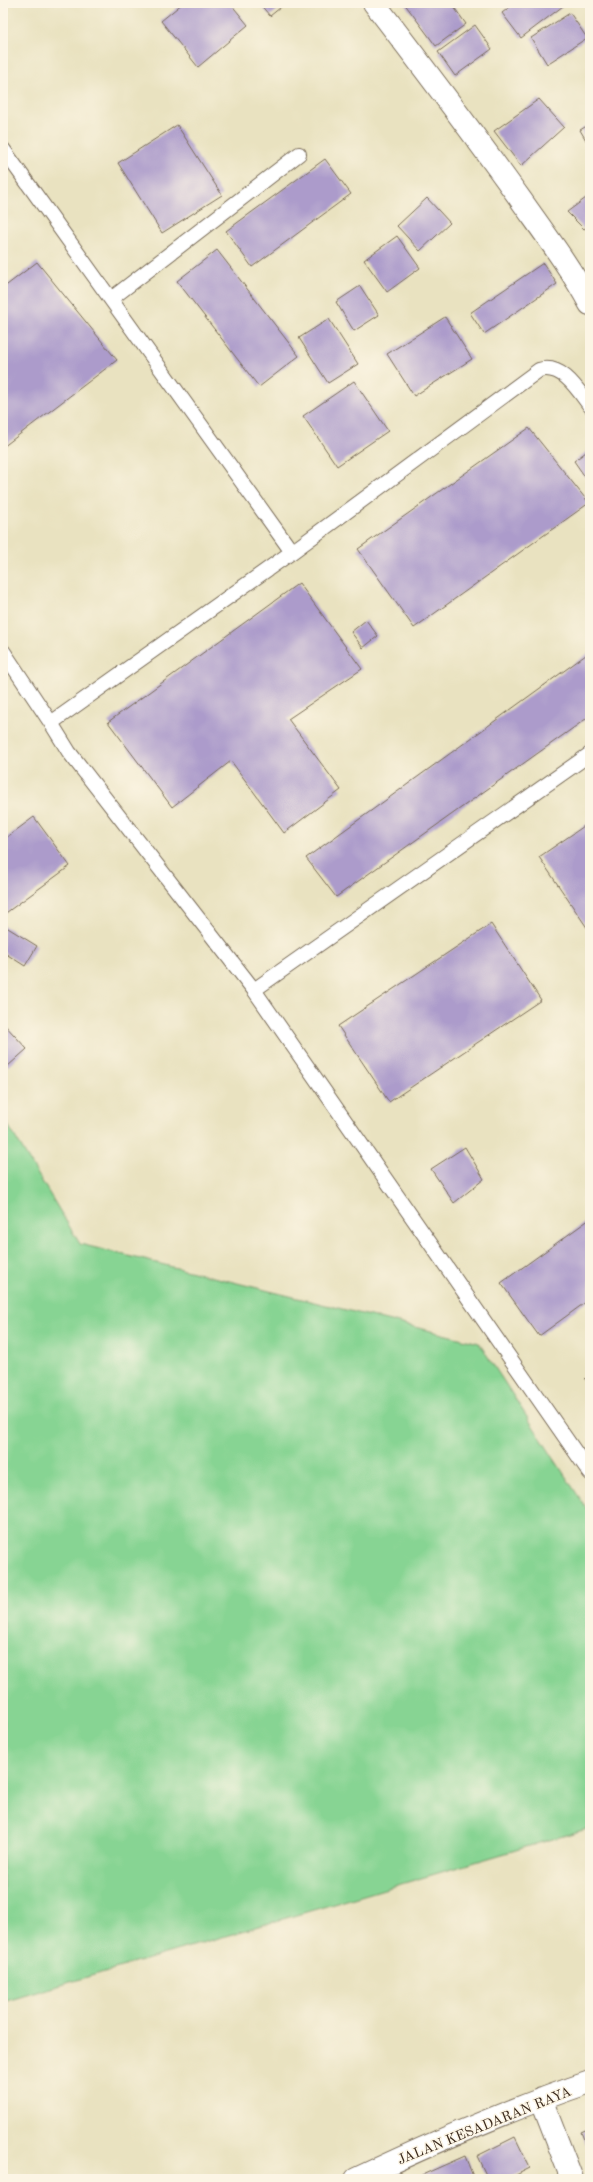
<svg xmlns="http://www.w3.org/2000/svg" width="593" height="2182" font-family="'Old Standard TT',serif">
<rect width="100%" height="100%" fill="#fcf5e5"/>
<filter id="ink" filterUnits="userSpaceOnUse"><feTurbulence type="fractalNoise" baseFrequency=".025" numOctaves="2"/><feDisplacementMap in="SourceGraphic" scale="8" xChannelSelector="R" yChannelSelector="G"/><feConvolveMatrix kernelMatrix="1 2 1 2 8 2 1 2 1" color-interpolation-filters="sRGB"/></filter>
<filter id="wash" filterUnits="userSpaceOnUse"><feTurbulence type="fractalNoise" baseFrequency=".012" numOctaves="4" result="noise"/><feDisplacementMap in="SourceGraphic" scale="16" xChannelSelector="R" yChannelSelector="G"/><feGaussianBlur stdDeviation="0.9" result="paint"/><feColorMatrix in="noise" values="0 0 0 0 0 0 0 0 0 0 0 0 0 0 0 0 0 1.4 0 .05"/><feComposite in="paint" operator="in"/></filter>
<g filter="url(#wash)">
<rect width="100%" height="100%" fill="#e9e2c0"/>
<path fill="#87d493" stroke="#617f58" d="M3 1117 80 1244 479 1343 590 1514V1828L3 2002Z"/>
<g id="blocks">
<path fill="#ac9bcb" d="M183 3H230L248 25 198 67 161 21Z
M259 3H286L270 16Z
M404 3H451L466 24 436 46Z
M515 3H567L521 38 502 13Z
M570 13 587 38 547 64 531 38Z
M475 25 492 49 455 76 438 52Z
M539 99 564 127 521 166 494 131Z
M590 124V147L580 130Z
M177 125 222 195 162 233 118 163Z
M325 159 351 194 252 267 226 231Z
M590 195V225L584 229 567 212Z
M427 198 450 223 420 251 397 226Z
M397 236 420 268 387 292 364 260Z
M217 250 299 356 259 387 177 281Z
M37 262 117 360 3 447V288Z
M543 263 557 284 484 334 470 313Z
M360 286 379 315 354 331 336 302Z
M445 317 472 359 414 396 387 354Z
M329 319 358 364 328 383 299 338Z
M354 381 388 431 337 466 303 416Z
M529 428 589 503 414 628 358 549Z
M590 449V484L574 461Z
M299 583 362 669 288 719 341 790 284 833 231 761 172 807 108 722Z
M366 620 378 636 363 648 351 632Z
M590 652V716L336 897 306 858Z
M34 817 70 866 3 915V840Z
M590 822V932L539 857Z
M491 924 541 1000 389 1102 338 1026Z
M3 925 37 946 25 966 3 952Z
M3 1023 27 1049 8 1066 3 1061Z
M465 1147 484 1179 454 1203 431 1169Z
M590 1219V1299L539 1336 501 1283Z
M590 1375V1385L585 1379Z
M590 2128V2155L581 2132Z
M515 2137 530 2168 508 2179H488L477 2156Z
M465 2156 474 2179H413Z"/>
</g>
</g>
<g filter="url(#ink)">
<use href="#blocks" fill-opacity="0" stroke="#786a57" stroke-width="1"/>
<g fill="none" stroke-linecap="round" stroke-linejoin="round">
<defs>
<path id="service" d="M3 149 292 552
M111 299 299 154
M590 406C578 390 562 363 539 370L292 552 51 723 69 752 254 990 590 1473
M3 651 51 723
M254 990 590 754"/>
<path id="minor" d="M374 3C424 68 473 133 521 200 545 234 570 267 590 304
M541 2099 572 2179
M356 2179C432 2143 510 2109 590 2082"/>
</defs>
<use href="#service" stroke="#786a57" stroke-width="16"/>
<use href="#minor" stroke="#786a57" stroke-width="24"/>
<use href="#service" stroke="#fff" stroke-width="14"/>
<use href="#minor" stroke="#fff" stroke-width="22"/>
</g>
</g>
<g text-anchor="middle" stroke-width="3" stroke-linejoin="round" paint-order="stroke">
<g font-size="14" fill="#3b2a1e" stroke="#fcf5e5">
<text transform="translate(484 2125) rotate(-22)" y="5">JALAN KESADARAN RAYA</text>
</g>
</g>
<rect width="593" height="2182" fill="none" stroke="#fcf5e5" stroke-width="16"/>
</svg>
